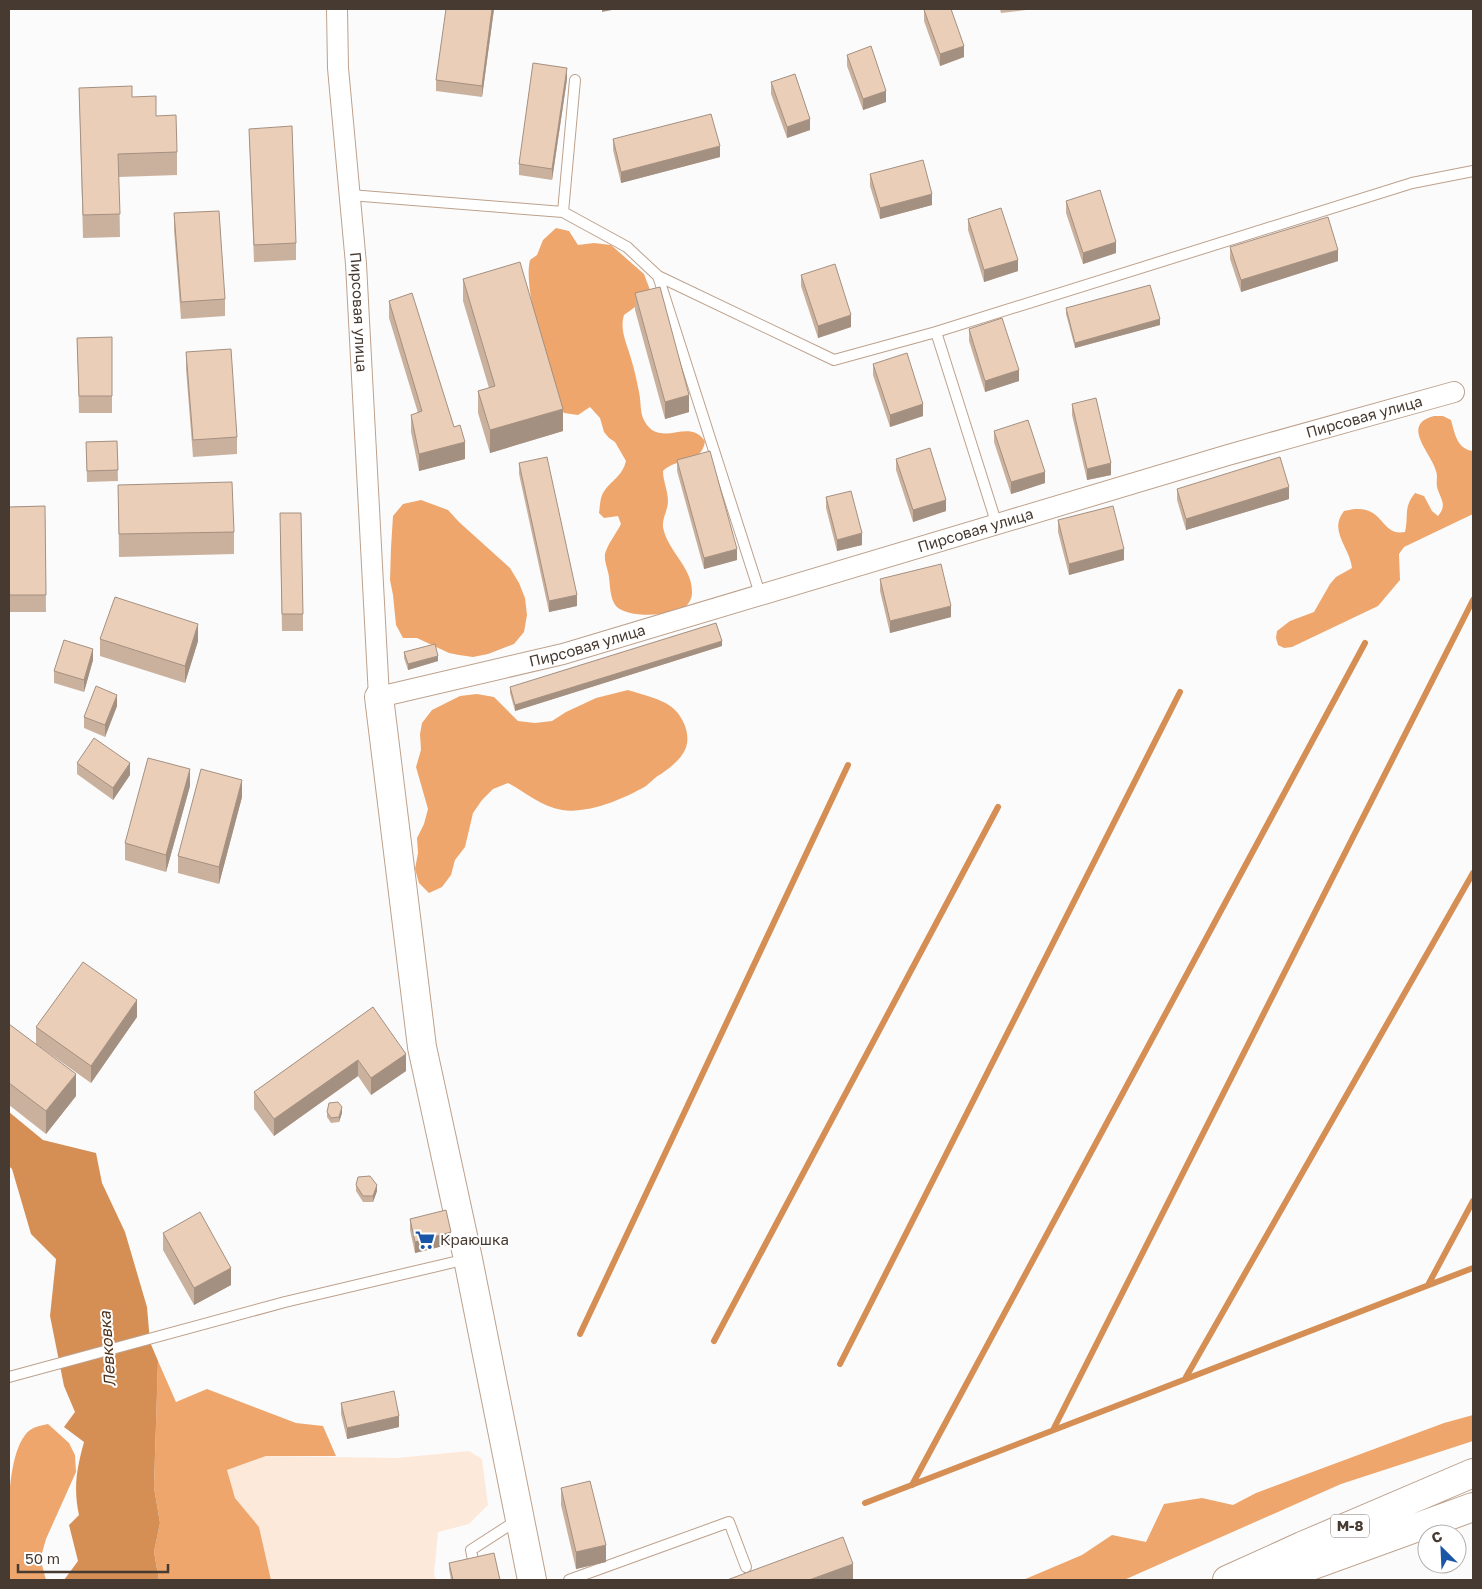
<svg xmlns="http://www.w3.org/2000/svg" width="1482" height="1589" font-family="'Golos Text',sans-serif">
<rect width="100%" height="100%" fill="#fbfbfb"/>
<path fill="#fde9da" d="M469 1451 482 1459 488 1505 469 1524 438 1532 434 1574 436 1580H271L259 1527 235 1498 227 1470 266 1456 397 1458Z"/>
<path fill="#eea66c" d="M556 228 569 231 578 245 594 243 611 245 644 274 650 290 642 302 624 315C619 331 628 346 632 362 635 372 637 382 639 392 641 401 640 410 643 418 645 423 648 427 652 430 671 441 690 420 705 441 702 465 677 457 663 471 663 481 668 491 668 501 668 510 662 518 663 527 667 551 693 567 692 593 692 598 689 604 685 607 673 616 628 619 616 606 610 599 610 585 609 577 608 569 604 562 605 554 608 543 616 534 621 524L618 516 604 518 599 513C600 507 600 498 603 493 611 480 622 477 626 461L615 442 609 438 604 432 600 418 590 407 578 415 564 413 560 407C551 372 522 292 530 260L537 255 543 240Z
M1434 416H1443L1451 420C1455 434 1457 449 1473 451V514L1404 547 1399 554 1400 580 1378 606 1292 647 1284 648 1278 645 1276 638 1277 631 1290 621 1314 612 1330 584 1336 577 1352 568C1350 547 1328 531 1344 511 1386 500 1378 537 1405 532 1409 515 1403 508 1415 493L1424 496 1432 511 1438 516C1448 504 1440 499 1437 487 1436 481 1438 476 1436 471 1431 452 1400 425 1434 416Z
M421 500 448 510 459 522 510 568 519 583 525 598 527 615 524 632 514 644 488 654 473 657 459 655 449 653 417 638H403L396 625 393 595 390 580 391 548 393 516 403 504Z
M628 690C643 695 665 699 676 711 685 721 691 737 685 750 680 760 670 768 661 774 655 777 651 782 646 786 624 799 588 814 562 810 542 807 525 792 508 783L493 789 482 800 473 813 465 847 455 860 451 875 442 887 429 893 419 883 415 869 418 853 417 838 424 824 428 809 416 767 421 750 420 734 422 723 432 710 460 696 477 694 494 697 518 721 535 723 552 721 566 712 596 698Z
M158 1361 176 1402 207 1389 296 1423 323 1426 336 1456H266L227 1470 235 1498 259 1527 271 1580H159L154 1552 160 1523 154 1487Z
M1473 1415V1441L1341 1484 1124 1580H1023L1082 1555 1112 1535 1146 1542 1164 1504 1202 1498 1233 1505 1256 1493 1444 1423Z
M48 1424 69 1443 75 1455 76 1472 46 1539 42 1553V1565L46 1580H9C9 1544 3 1465 25 1435 31 1427 39 1426 48 1424Z"/>
<path fill="#d58f55" d="M9 1112 43 1140 96 1153 102 1183 125 1232 147 1307 150 1342 158 1361 154 1487 160 1523 154 1552 159 1580H64L78 1561 69 1525 79 1515C73 1487 77 1468 84 1442L64 1427 75 1412 64 1386 50 1316 56 1259 31 1234 12 1169 9 1166Z"/>
<g fill="none" stroke-linecap="round" stroke-linejoin="round">
<path stroke="#d58f55" stroke-width="6" d="M1428 1285 1473 1201
M580 1334 848 765
M714 1341 998 807
M840 1364 1180 692
M1186 1377 1473 873
M1053 1430 1473 600
M912 1485 1365 643
M865 1503 1473 1268"/>
<defs>
<path id="lane" d="M575 80 563 212 627 247 658 276 834 360 936 332
M350 195 563 212
M658 276 760 594
M997 525 936 332 1412 183 1473 171
M9 1377 285 1302 467 1259
M477 1580 471 1550 519 1519
M569 1580 729 1522 746 1567"/>
<g id="street">
<path id="s1" d="M337 9 338 68 356 264 379 697 563 654 1228 455 1454 392"/>
</g>
<path id="secondary" d="M379 697 422 1047 468 1259 532 1580"/>
<path id="highway" d="M1227 1580 1302 1546 1473 1473
M1272 1580 1473 1507"/>
</defs>
<use href="#lane" stroke="#bda18c" stroke-width="12"/>
<use href="#street" stroke="#bda18c" stroke-width="22"/>
<use href="#secondary" stroke="#bda18c" stroke-width="30"/>
<use href="#highway" stroke="#bda18c" stroke-width="30"/>
<use href="#lane" stroke="#fff" stroke-width="10"/>
<use href="#street" stroke="#fff" stroke-width="20"/>
<use href="#secondary" stroke="#fff" stroke-width="28"/>
<use href="#highway" stroke="#fff" stroke-width="28"/>
</g>
<path fill="#cab19e" d="M494 9 482 97 436 91V80Z
M1000 9H1026V10L1001 13Z
M924 10 964 57 940 66 924 21Z
M847 55 886 102 863 110 847 66Z
M567 79 552 180 519 175V164Z
M771 82 810 130 787 138 771 94Z
M79 88 132 97 156 116 177 152V175L119 177 120 237 83 238Z
M249 129 296 243V260L254 262Z
M613 139 720 157 621 183 613 150Z
M870 174 932 205 880 219 870 186Z
M1066 201 1116 253 1083 264 1066 213Z
M174 213 225 299V316L181 319 174 230Z
M968 219 1018 271 984 282 968 230Z
M1230 247 1338 261 1241 292 1230 259Z
M801 275 851 327 818 338 801 286Z
M463 279 563 431 490 453 478 413V391L489 388 463 301Z
M635 293 689 412 665 419 635 310Z
M389 301 454 427 465 459 419 471 411 432V415L418 413 389 318Z
M1066 308 1160 325 1075 348 1066 314Z
M969 329 1019 381 985 392 969 341Z
M112 337V413H79L77 338Z
M186 352 237 437V454L193 457 186 369Z
M873 364 923 416 890 427 873 375Z
M1072 404 1111 475 1087 480 1072 415Z
M994 431 1045 483 1011 494 994 442Z
M117 441 118 481 87 482 86 442Z
M896 459 946 511 913 522 896 470Z
M677 460 737 560 704 569 677 471Z
M519 463 577 606 549 612 519 474Z
M118 485 234 532V554L119 557Z
M1177 489 1289 499 1186 530 1177 500Z
M826 497 862 545 837 551 826 508Z
M45 506 46 612H9V507Z
M1058 520 1124 560 1069 575 1058 532Z
M280 530 303 614V631H282Z
M880 579 951 617 890 633 880 591Z
M100 639 198 641 185 683 100 656Z
M722 646 515 711 510 693V687Z
M404 652 438 661 408 670 404 658Z
M93 660 84 692 54 683V671Z
M117 706 105 737 84 728V717Z
M77 763 130 775 113 800 77 774Z
M190 786 166 872 125 860V843Z
M242 797 219 884 178 873V856Z
M373 1007 406 1071 371 1095 358 1076 274 1136 254 1109V1092Z
M137 1017 91 1083 36 1044V1027Z
M9 1024 76 1096 46 1134 9 1105Z
M327 1112 342 1113 339 1122 331 1123 327 1117Z
M356 1185 377 1191 373 1202H363L356 1191Z
M410 1219 451 1244 415 1253 410 1230Z
M163 1233 231 1285 194 1305 163 1250Z
M341 1403 399 1427 347 1439 341 1414Z
M561 1488 606 1562 576 1569 561 1505Z
M449 1563 500 1580H451L449 1569Z"/>
<path fill="#a49081" d="M492 9H494L482 97V86Z
M602 9H617L602 12Z
M964 46V57L940 66V54Z
M567 68V79L552 180V169Z
M886 91V102L863 110V99Z
M810 119V130L787 138V127Z
M720 146V157L621 183V172Z
M932 194V205L880 219V208Z
M1116 242V253L1083 264V253Z
M1338 250V261L1241 292V280Z
M1018 260V271L984 282V270Z
M851 315V327L818 338V326Z
M1160 319V325L1075 348V343Z
M1019 370V381L985 392V381Z
M689 395V412L665 419V402Z
M923 404V416L890 427V415Z
M563 409V431L490 453V430Z
M465 442V459L419 471V454Z
M1111 463V475L1087 480V469Z
M1045 472V483L1011 494V482Z
M1289 487V499L1186 530V519Z
M946 500V511L913 522V510Z
M862 533V545L837 551V540Z
M737 549V560L704 569V558Z
M1124 549V560L1069 575V564Z
M577 595V606L549 612V601Z
M951 606V617L890 633V621Z
M198 624V641L185 683V666Z
M722 641V646L515 711V705Z
M93 649V660L84 692V680Z
M438 656V661L408 670V664Z
M117 695V706L105 737V725Z
M130 763V775L113 800V788Z
M190 769V786L166 872V855Z
M242 780V797L219 884V867Z
M137 1000V1017L91 1083V1066Z
M406 1054V1071L371 1095V1078Z
M358 1060V1076L274 1136V1119Z
M76 1074V1096L46 1134V1111Z
M342 1107V1113L339 1122V1117Z
M377 1185V1191L373 1202V1196Z
M451 1232V1244L415 1253V1242Z
M231 1268V1285L194 1305V1288Z
M399 1416V1427L347 1439V1428Z
M606 1545V1562L576 1569V1552Z
M853 1564V1580H809Z"/>
<path fill="#ebceb8" stroke="#a49081" d="M446 9H492L482 86 436 80Z
M927 9H951L964 46 940 54 924 10Z
M871 46 886 91 863 99 847 55Z
M533 63 567 68 552 169 519 164Z
M795 74 810 119 787 127 771 82Z
M132 86V97L156 96V116L176 115 177 152 118 154 120 214 83 215 79 88Z
M711 114 720 146 621 172 613 139Z
M292 126 296 243 254 245 249 129Z
M923 160 932 194 880 208 870 174Z
M1100 190 1116 242 1083 253 1066 201Z
M1001 208 1018 260 984 270 968 219Z
M219 211 225 299 181 302 174 213Z
M1328 217 1338 250 1241 280 1230 247Z
M520 262 563 409 490 430 478 391 495 386 463 279Z
M835 264 851 315 818 326 801 275Z
M1150 285 1160 319 1075 343 1066 308Z
M660 287 689 395 665 402 635 293Z
M412 293 454 427 460 425 465 442 419 454 411 415 422 411 389 301Z
M1002 318 1019 370 985 381 969 329Z
M112 337V396H79L77 338Z
M231 349 237 437 193 440 186 352Z
M907 353 923 404 890 415 873 364Z
M1096 398 1111 463 1087 469 1072 404Z
M1028 420 1045 472 1011 482 994 431Z
M117 441 118 470 87 471 86 442Z
M930 448 946 500 913 510 896 459Z
M710 451 737 549 704 558 677 460Z
M547 457 577 595 549 601 519 463Z
M1280 457 1289 487 1186 519 1177 489Z
M232 482 234 532 119 534 118 485Z
M851 491 862 533 837 540 826 497Z
M45 506 46 595H9V507Z
M1113 506 1124 549 1069 564 1058 520Z
M280 513H301L303 614H282Z
M941 564 951 606 890 621 880 579Z
M115 597 198 624 185 666 100 639Z
M716 623 722 641 515 705 510 687Z
M64 640 93 649 84 680 54 671Z
M435 644 438 656 408 664 404 652Z
M96 686 117 695 105 725 84 717Z
M94 738 130 763 113 788 77 763Z
M148 758 190 769 166 855 125 843Z
M201 769 242 780 219 867 178 856Z
M83 962 137 1000 91 1066 36 1027Z
M373 1007 406 1054 371 1078 358 1060 274 1119 254 1092Z
M9 1024 76 1074 46 1111 9 1083Z
M338 1102 342 1107 339 1117 331 1118 327 1112 329 1103Z
M370 1176 377 1185 373 1196H363L356 1185 358 1177Z
M446 1210 451 1232 415 1242 410 1219Z
M200 1212 231 1268 194 1288 163 1233Z
M394 1391 399 1416 347 1428 341 1403Z
M590 1481 606 1545 576 1552 561 1488Z
M843 1537 853 1564 809 1580H727Z
M494 1553 500 1580H453L449 1563Z"/>
<defs>
<symbol id="supermarket-bare" viewBox="-9 -9 18 18"><path d="M-6-5.5h2.5l.6 2H6L4.5 2H-2.5L-4.4-4H-6ZM-1.5 3.2a1.3 1.3 0 1 0 .1 0ZM3 3.2a1.3 1.3 0 1 0 .1 0Z" fill="#1a56a7" stroke="#fff" stroke-width="2.5" paint-order="stroke"/></symbol>
</defs>
<g fill-rule="evenodd">
<use href="#supermarket-bare" x="411" y="1226" width="28" height="28"/>
</g>
<g text-anchor="middle" stroke-width="4" stroke-linejoin="round" paint-order="stroke">
<rect fill="#fff" stroke="#7e756f" stroke-width="1" x="1331" y="1514.5" width="38" height="23" rx="4"/>
<g font-size="14" font-weight="bold" fill="#463a31">
<text x="1350" y="1531">М-8</text>
</g>
<g font-size="15" fill="#463a31" stroke="#fff">
<text dy="5" stroke="none"><textPath href="#s1" startOffset="304">Пирсовая улица</textPath></text>
<text dy="5" stroke="none"><textPath href="#s1" startOffset="1714">Пирсовая улица</textPath></text>
<text dy="5" stroke="none"><textPath href="#s1" startOffset="1309">Пирсовая улица</textPath></text>
<text dy="5" stroke="none"><textPath href="#s1" startOffset="904">Пирсовая улица</textPath></text>
</g>
<g font-size="15" fill="#463a31" stroke="#fff" text-anchor="start">
<text x="440" y="1245">Краюшка</text>
</g>
<g font-size="16" font-style="italic" fill="#4f3219" stroke="#fff">
<text transform="translate(107 1349) rotate(-94)" y="6">Левковка</text>
</g>
</g>
<rect width="1482" height="1589" fill="none" stroke="#463a31" stroke-width="20"/>
<g transform="translate(1442 1549) rotate(336)"><circle r="24" fill="#ffffff" stroke="#b5b0ad"/>
<path d="M0-4L9 19L0 12L-9 19Z" fill="#1a56a7"/>
<text y="-8" font-size="14" font-weight="bold" text-anchor="middle" fill="#463a31">С</text>
</g>
<path d="M18 1564v8h150v-8" fill="none" stroke="#463a31" stroke-width="2.5"/>
<text x="25" y="1564" font-size="15" fill="#463a31" stroke="#ffffff" stroke-width="4" paint-order="stroke">50 m</text>
</svg>
